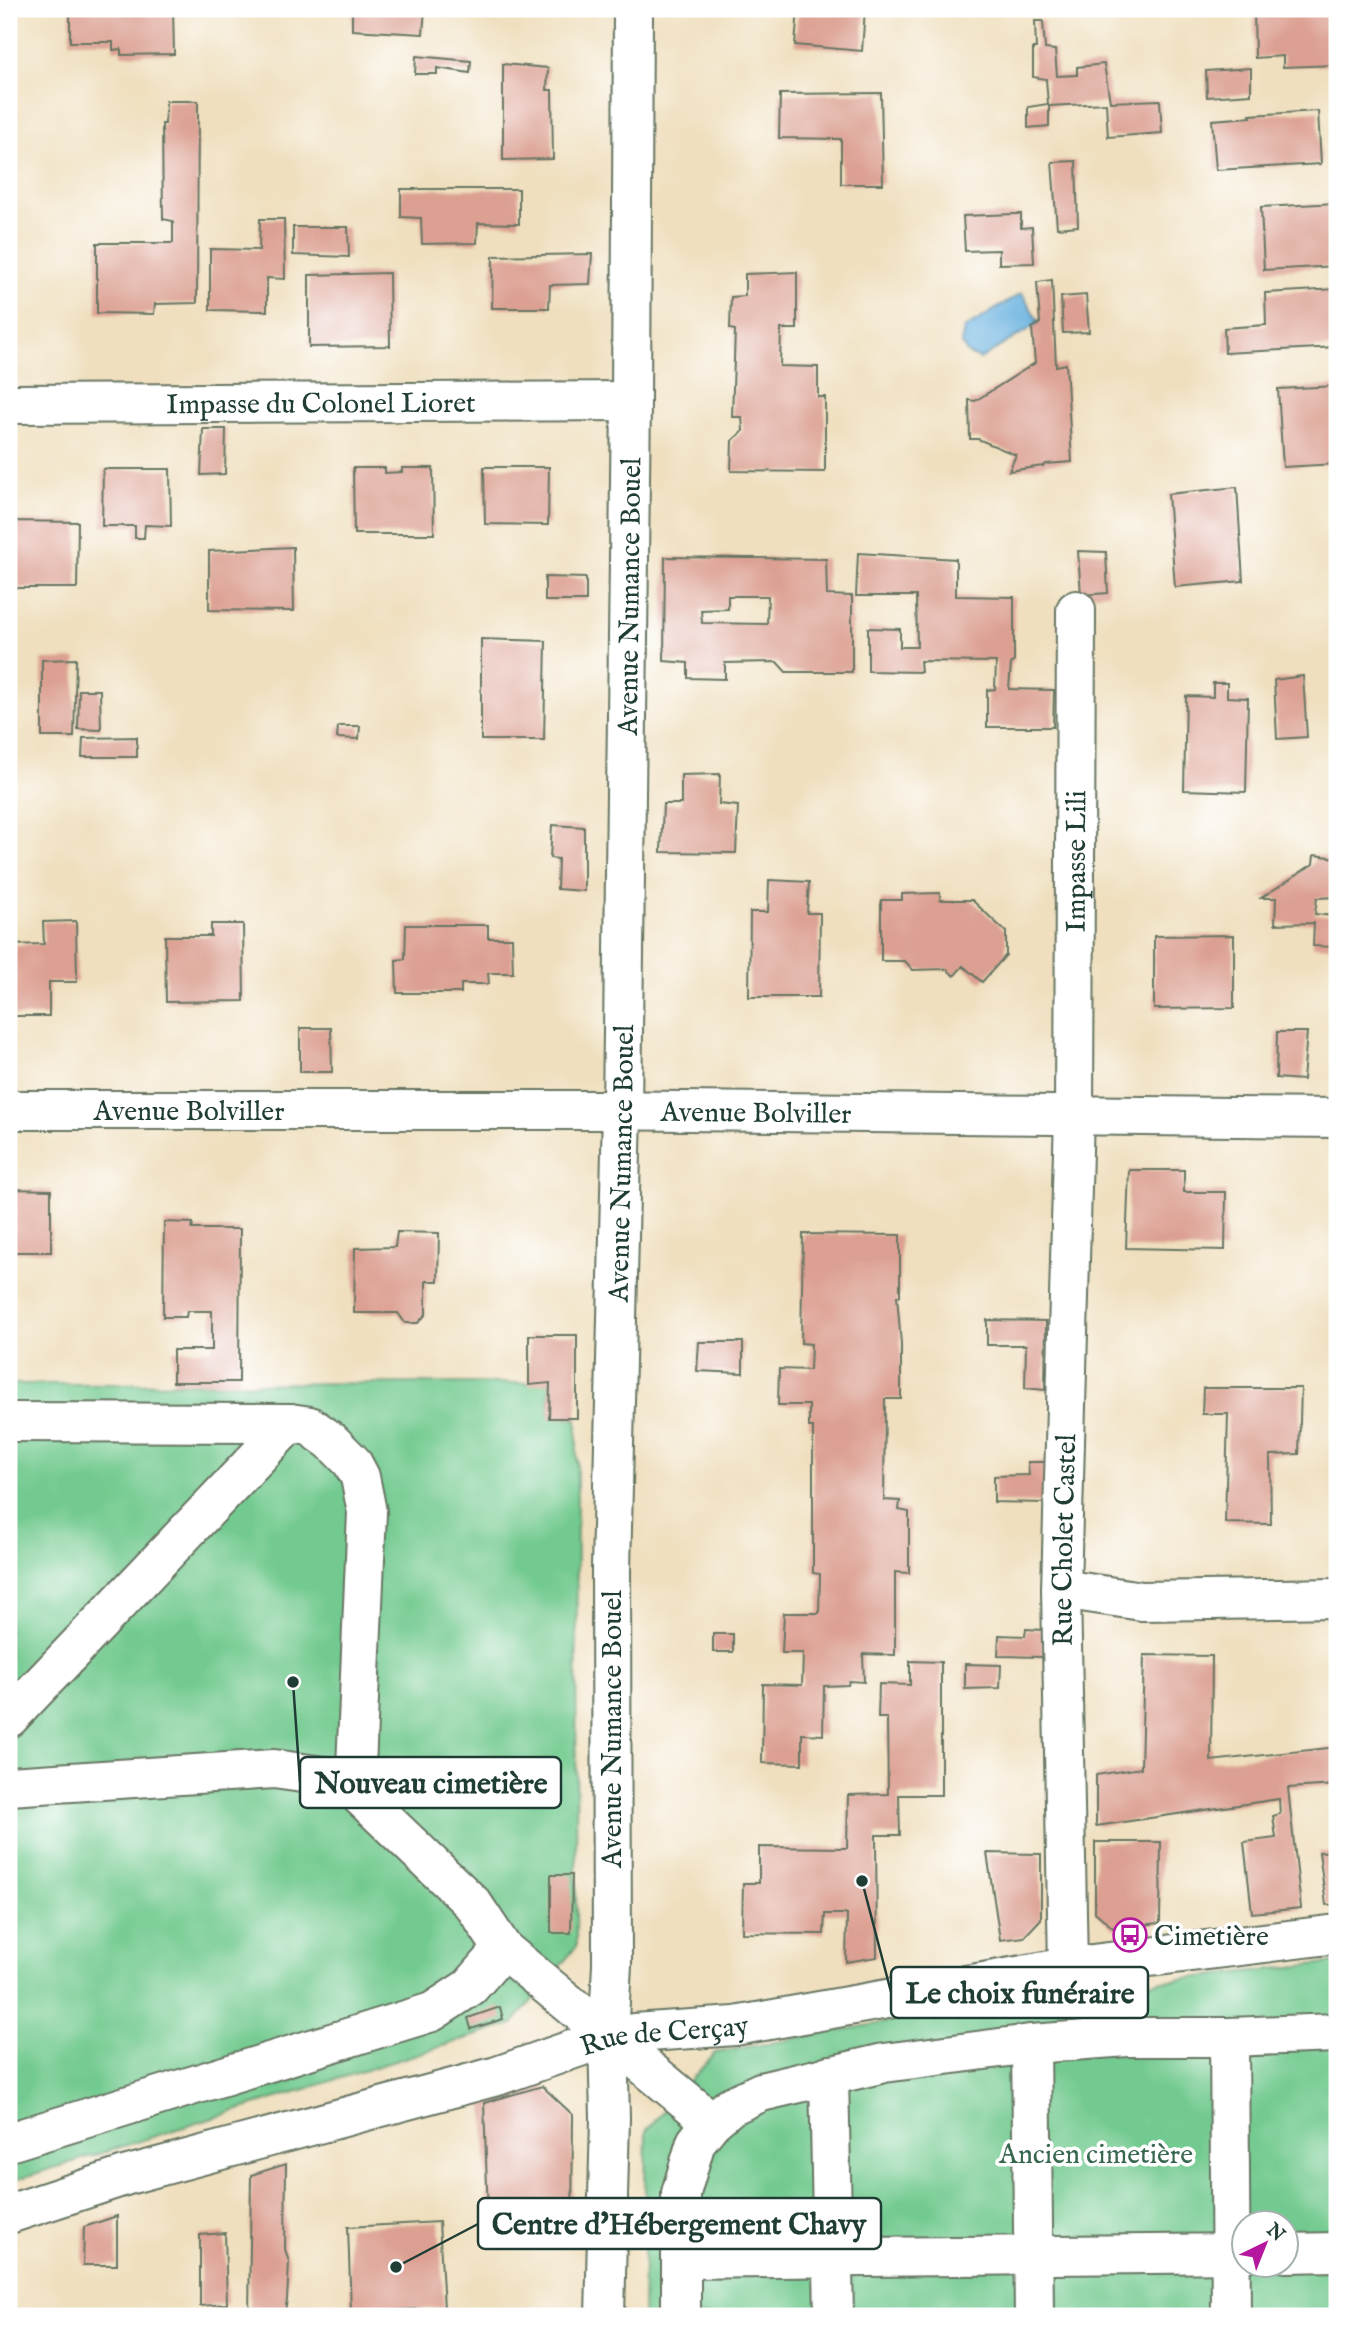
<svg xmlns="http://www.w3.org/2000/svg" width="1346" height="2325" font-family="'IM FELL English',serif">
<rect width="100%" height="100%" fill="#fff"/>
<filter id="ink" filterUnits="userSpaceOnUse"><feTurbulence type="fractalNoise" baseFrequency=".0143" numOctaves="2"/><feDisplacementMap in="SourceGraphic" scale="14" xChannelSelector="R" yChannelSelector="G"/><feConvolveMatrix kernelMatrix="1 2 1 2 8 2 1 2 1" color-interpolation-filters="sRGB"/></filter>
<filter id="wash" filterUnits="userSpaceOnUse"><feTurbulence type="fractalNoise" baseFrequency=".00686" numOctaves="4" result="noise"/><feDisplacementMap in="SourceGraphic" scale="28" xChannelSelector="R" yChannelSelector="G"/><feGaussianBlur stdDeviation="1.57" result="paint"/><feColorMatrix in="noise" values="0 0 0 0 0 0 0 0 0 0 0 0 0 0 0 0 0 1.4 0 .05"/><feComposite in="paint" operator="in"/></filter>
<g filter="url(#wash)">
<rect width="100%" height="100%" fill="#efdfbe"/>
<path fill="#73ca90" stroke="#498462" stroke-width="2" fill-rule="evenodd" d="M550 1383 549 1417 577 1418 576 1947 513 2024 9 2182V1384Z
M1337 1962V2316H643L646 2131 715 2053 993 2003 1126 1985ZM1244 2224H1286V2266H1244Z"/>
<path fill="#67b1df" stroke="#43778a" stroke-width="2" d="M1022 293 1039 323 980 359 968 354 961 343 964 329Z"/>
<g id="blocks">
<path fill="#dca092" fill-rule="evenodd" d="M70 9H173L174 54 121 55V49L113 50V42H70Z
M352 9H425L423 34 352 30Z
M798 9H865L862 51 795 45Z
M1280 9H1337V65L1283 67V56L1255 58 1254 11Z
M1035 21H1043L1045 49 1055 50 1057 76 1077 75V67L1104 64 1110 102 1160 100 1162 133 1108 137 1106 103 1049 106V126L1028 128V107L1048 104 1046 79 1033 77V48H1036Z
M416 56 471 61 470 73 437 68V74H415Z
M503 64 548 68 547 90H552L553 159 503 160Z
M1251 68V94L1207 97 1206 71Z
M881 93 883 184H841V139L779 138 780 94Z
M166 101H198L197 303 155 304 154 314 97 313V243H173V221L163 219 162 124H165Z
M1318 111 1321 164 1216 170 1212 120 1251 117 1250 115Z
M1076 161 1078 226 1057 228 1052 162Z
M401 189H519V224L478 223 477 243 422 244 421 218 401 217Z
M1337 203V266L1264 270 1261 207Z
M1015 214H1021V228L1032 227 1034 263 999 264V250L965 251 963 216Z
M260 219H284L285 279 267 278V311L210 310V249L259 250Z
M293 227H348L349 257 293 255Z
M592 254 590 284 550 285 549 308H492L493 256Z
M797 272V329H781L780 366 818 367V397H825V472L731 471 732 441 743 431 742 417H732L735 330 730 329 731 297 745 296V274Z
M389 273 390 346 309 347V275Z
M1052 280 1056 366 1066 364 1072 462 1046 464 1043 466 1009 471 1016 455 978 439H970L969 400 975 401 1035 363 1032 328 1040 323 1037 282Z
M1337 289V347L1225 353 1224 328 1266 325 1265 293Z
M1086 295 1089 332 1063 333 1061 297Z
M1337 386V464L1283 467 1278 389Z
M203 429H226L225 474 201 475Z
M484 467H549L548 525 485 524Z
M353 468H385V473L402 472V468H433L434 534H354Z
M103 469H170L171 526 145 525 144 538H135V526H102Z
M1237 487 1243 581 1175 587 1168 494Z
M9 521 78 522 77 588H9Z
M293 547 294 611 209 610V551Z
M1078 551 1106 552 1108 593 1081 595Z
M858 553 956 559V596L1014 597V661L1011 664 1009 689 1054 690 1053 727H987V690L995 689 996 662 920 661 921 672 868 671V628L900 629V647H917L916 596H856Z
M665 557 826 559 827 595 852 596V672H786L777 662 725 663V679L688 678V663L664 661ZM728 596H768L767 624 702 623 701 610 728 609Z
M545 577 586 578V601H545Z
M481 639 546 641 544 740H481Z
M76 659 74 737H42V660Z
M1303 676 1307 737 1277 739 1274 680Z
M1213 683H1227V697L1248 698 1246 792 1184 790 1186 696 1213 697Z
M79 690H100L101 730 78 729Z
M338 726H360L359 739 337 738Z
M137 737V757H82L83 738Z
M720 774 719 804 738 806 736 853 661 852 663 804H681V775Z
M552 825 584 827V891L557 889 558 859 550 858Z
M1314 855 1337 858V897L1317 898 1315 914 1333 916V947L1313 946 1314 923 1275 924 1276 898H1261L1313 864Z
M769 880 809 882 807 913H820L819 997H749L750 912H768Z
M940 893V900H972L1006 932V955L982 982 963 966 954 976 947 969 913 970 905 961H881V900H902V894Z
M76 921 77 982H49V1016H9V945L44 944 43 922Z
M211 924H243L244 1001 166 1002 165 936H211Z
M406 925H488V938H512L513 973H488L489 984H461V993H397L396 960 405 959Z
M1234 935V1008L1154 1009V936Z
M300 1028H331L332 1072H300Z
M1277 1032H1307L1303 1080 1276 1078Z
M1129 1170H1184V1192H1226L1225 1250 1126 1248Z
M9 1189 51 1190V1252H9Z
M164 1222 193 1223 192 1229H240L239 1382H173V1350H212V1311H187L186 1317H163Z
M397 1232 439 1233 438 1281H426V1314L418 1323H405L398 1313H354L355 1248 395 1247Z
M803 1234 900 1235V1296H897L901 1344V1399H885L884 1500 900 1501 899 1510 909 1512V1573L895 1572V1655L863 1654 864 1682 849 1681 848 1685 824 1686 823 1735 802 1734V1764L762 1763 763 1684 802 1685 803 1653H782L784 1613H819L820 1574 813 1573V1427H809V1405H778L779 1369 810 1370 811 1344 801 1343Z
M987 1320 1046 1321 1045 1390 1025 1388 1026 1345H987Z
M529 1335H577V1418H549L550 1383 529 1385Z
M699 1342H743V1373L697 1371Z
M1203 1388H1301L1299 1454 1270 1455 1271 1524 1225 1523 1228 1414H1202Z
M1028 1462H1045L1044 1503 994 1502V1476L1029 1475Z
M1026 1629 1043 1630V1657L998 1656 999 1635 1025 1636Z
M713 1634H733V1652H713Z
M1144 1655 1212 1656 1211 1761 1337 1747V1785L1288 1788 1301 1908 1252 1913 1244 1842 1276 1838 1273 1816 1280 1814 1279 1799 1096 1826V1775L1141 1768Z
M910 1661 941 1662V1795H899L900 1835H876L877 1957 846 1962 847 1914H825L824 1934 742 1933 743 1883H759V1847L847 1848 848 1795 888 1794 887 1718H878L879 1684 910 1685Z
M965 1664 1001 1665 1000 1688 965 1689Z
M1095 1842H1161L1160 1923 1113 1928 1095 1912Z
M1337 1851V1904L1326 1905 1319 1852Z
M987 1853 1041 1854V1919L1024 1937 1000 1940Z
M551 1875H572L571 1933H551Z
M500 2007 503 2019 471 2029 468 2018Z
M542 2086 573 2115 572 2237 535 2238 534 2242 489 2243 484 2103Z
M286 2164 285 2249 289 2262 287 2300 284 2316H249L251 2175Z
M117 2216V2265H83L84 2227Z
M439 2222 444 2308 351 2312 348 2227Z
M225 2233 227 2304 200 2306V2235Z"/>
</g>
</g>
<g filter="url(#ink)">
<use href="#blocks" fill-opacity="0" stroke="#687664" stroke-width="2"/>
<g fill="none" stroke-linecap="round" stroke-linejoin="round">
<defs>
<g id="minor">
<path id="s1" d="M9 404 631 401"/>
<path id="s2" d="M9 1110H595L1337 1118"/>
<path d="M9 1422 290 1423 310 1426 331 1441 352 1462 360 1477 367 1512 355 1791 473 1904 503 1949 712 2122"/>
<path d="M1061 1589 1142 1601 1337 1598"/>
<path d="M9 1718 290 1423"/>
<path d="M9 1786 274 1769 331 1777 355 1791"/>
<path id="s3" d="M1068 1967 1061 1589 1074 1114 1076 610"/>
<path d="M1229 2037 1231 2316"/>
<path d="M1031 2044 1034 2316"/>
<path d="M829 2075 834 2316"/>
<path d="M9 2142 432 2012 470 1987 503 1949"/>
<path id="s4" d="M9 2214 128 2175 497 2076 608 2037 634 2033 735 2026 1068 1967 1337 1934"/>
<path d="M1286 2253 1337 2252"/>
<path d="M681 2259 1244 2253"/>
<path id="s5" d="M605 2316 610 2118 608 2037 612 1965 611 1569 622 1110 631 401 633 9"/>
<path d="M681 2316V2193L696 2142 712 2122 731 2106 761 2092 884 2063 1031 2044 1127 2037H1229L1337 2033"/>
</g>
</defs>
<use href="#minor" stroke="#687664" stroke-width="42"/>
<use href="#minor" stroke="#fff" stroke-width="38"/>
</g>
</g>
<defs>
<symbol id="bus-ring" viewBox="-11 -11 22 22"><circle r="9.5" fill="#fff" stroke="#b5179e" stroke-width="1.5"/><path d="M-5-6H5V4H4V6H2V4H-2V6H-4V4H-5ZM-3.5-4V0h7V-4ZM-3.5 1.2v1.5H-2V1.2ZM2 1.2v1.5H3.5V1.2Z" fill="#b5179e"/></symbol>
</defs>
<g fill-rule="evenodd">
<use href="#bus-ring" x="1111" y="1916" width="38" height="38"/>
</g>
<g text-anchor="middle" stroke-width="7" stroke-linejoin="round" paint-order="stroke">
<g font-size="28" fill="#1f3d34" stroke="#fff">
<text dy="10" stroke="none"><textPath href="#s1" startOffset="312">Impasse du Colonel Lioret</textPath></text>
<text dy="10" stroke="none"><textPath href="#s5" startOffset="1720">Avenue Numance Bouel</textPath></text>
<text dy="10" stroke="none"><textPath href="#s3" startOffset="1106">Impasse Lili</textPath></text>
<text dy="10" stroke="none"><textPath href="#s2" startOffset="180">Avenue Bolviller</textPath></text>
<text dy="10" stroke="none"><textPath href="#s2" startOffset="747">Avenue Bolviller</textPath></text>
<text dy="10" stroke="none"><textPath href="#s5" startOffset="1153">Avenue Numance Bouel</textPath></text>
<text dy="10" stroke="none"><textPath href="#s3" startOffset="427">Rue Cholet Castel</textPath></text>
<text transform="translate(611 1729) rotate(-90)" y="10">Avenue Numance Bouel</text>
<text dy="10" stroke="none"><textPath href="#s4" startOffset="681">Rue de Cerçay</textPath></text>
</g>
<g font-size="28" fill="#1f3d34" stroke="#fff" text-anchor="start">
<text x="1154" y="1945">Cimetière</text>
</g>
<g font-size="28" fill="#386750" stroke="#fff">
<text x="1096" y="2163">Ancien cimetière</text>
</g>
</g>
<path fill="none" stroke="#1f3d34" stroke-width="2.5" d="M293 1682L300 1782M862 1881L891 1992M396 2267L478 2224"/>
<g fill="#1f3d34" stroke="#fff" stroke-width="2.5">
<circle cx="293" cy="1682" r="7"/>
<circle cx="862" cy="1881" r="7"/>
<circle cx="396" cy="2267" r="7"/>
</g>
<g fill="#fff" stroke="#1f3d34" stroke-width="2.5">
<rect x="300" y="1757" width="261" height="51" rx="7"/>
<rect x="891" y="1967" width="257" height="51" rx="7"/>
<rect x="478" y="2198" width="403" height="51" rx="7"/>
</g>
<g font-size="30" text-anchor="middle" font-weight="bold" fill="#1f3d34">
<text x="431" y="1793">Nouveau cimetière</text>
<text x="1020" y="2003">Le choix funéraire</text>
<text x="679" y="2234">Centre d'Hébergement Chavy</text>
</g>
<rect width="1346" height="2325" fill="none" stroke="#fff" stroke-width="35"/>
<g transform="translate(1265 2244) rotate(43)"><circle r="33" fill="#ffffff" stroke="#a5b1ae" stroke-width="2"/>
<path d="M0-5L12 26L0 18L-12 26Z" fill="#b5179e"/>
<text y="-10" font-size="19" font-weight="bold" text-anchor="middle" fill="#1f3d34">N</text>
</g>
</svg>
